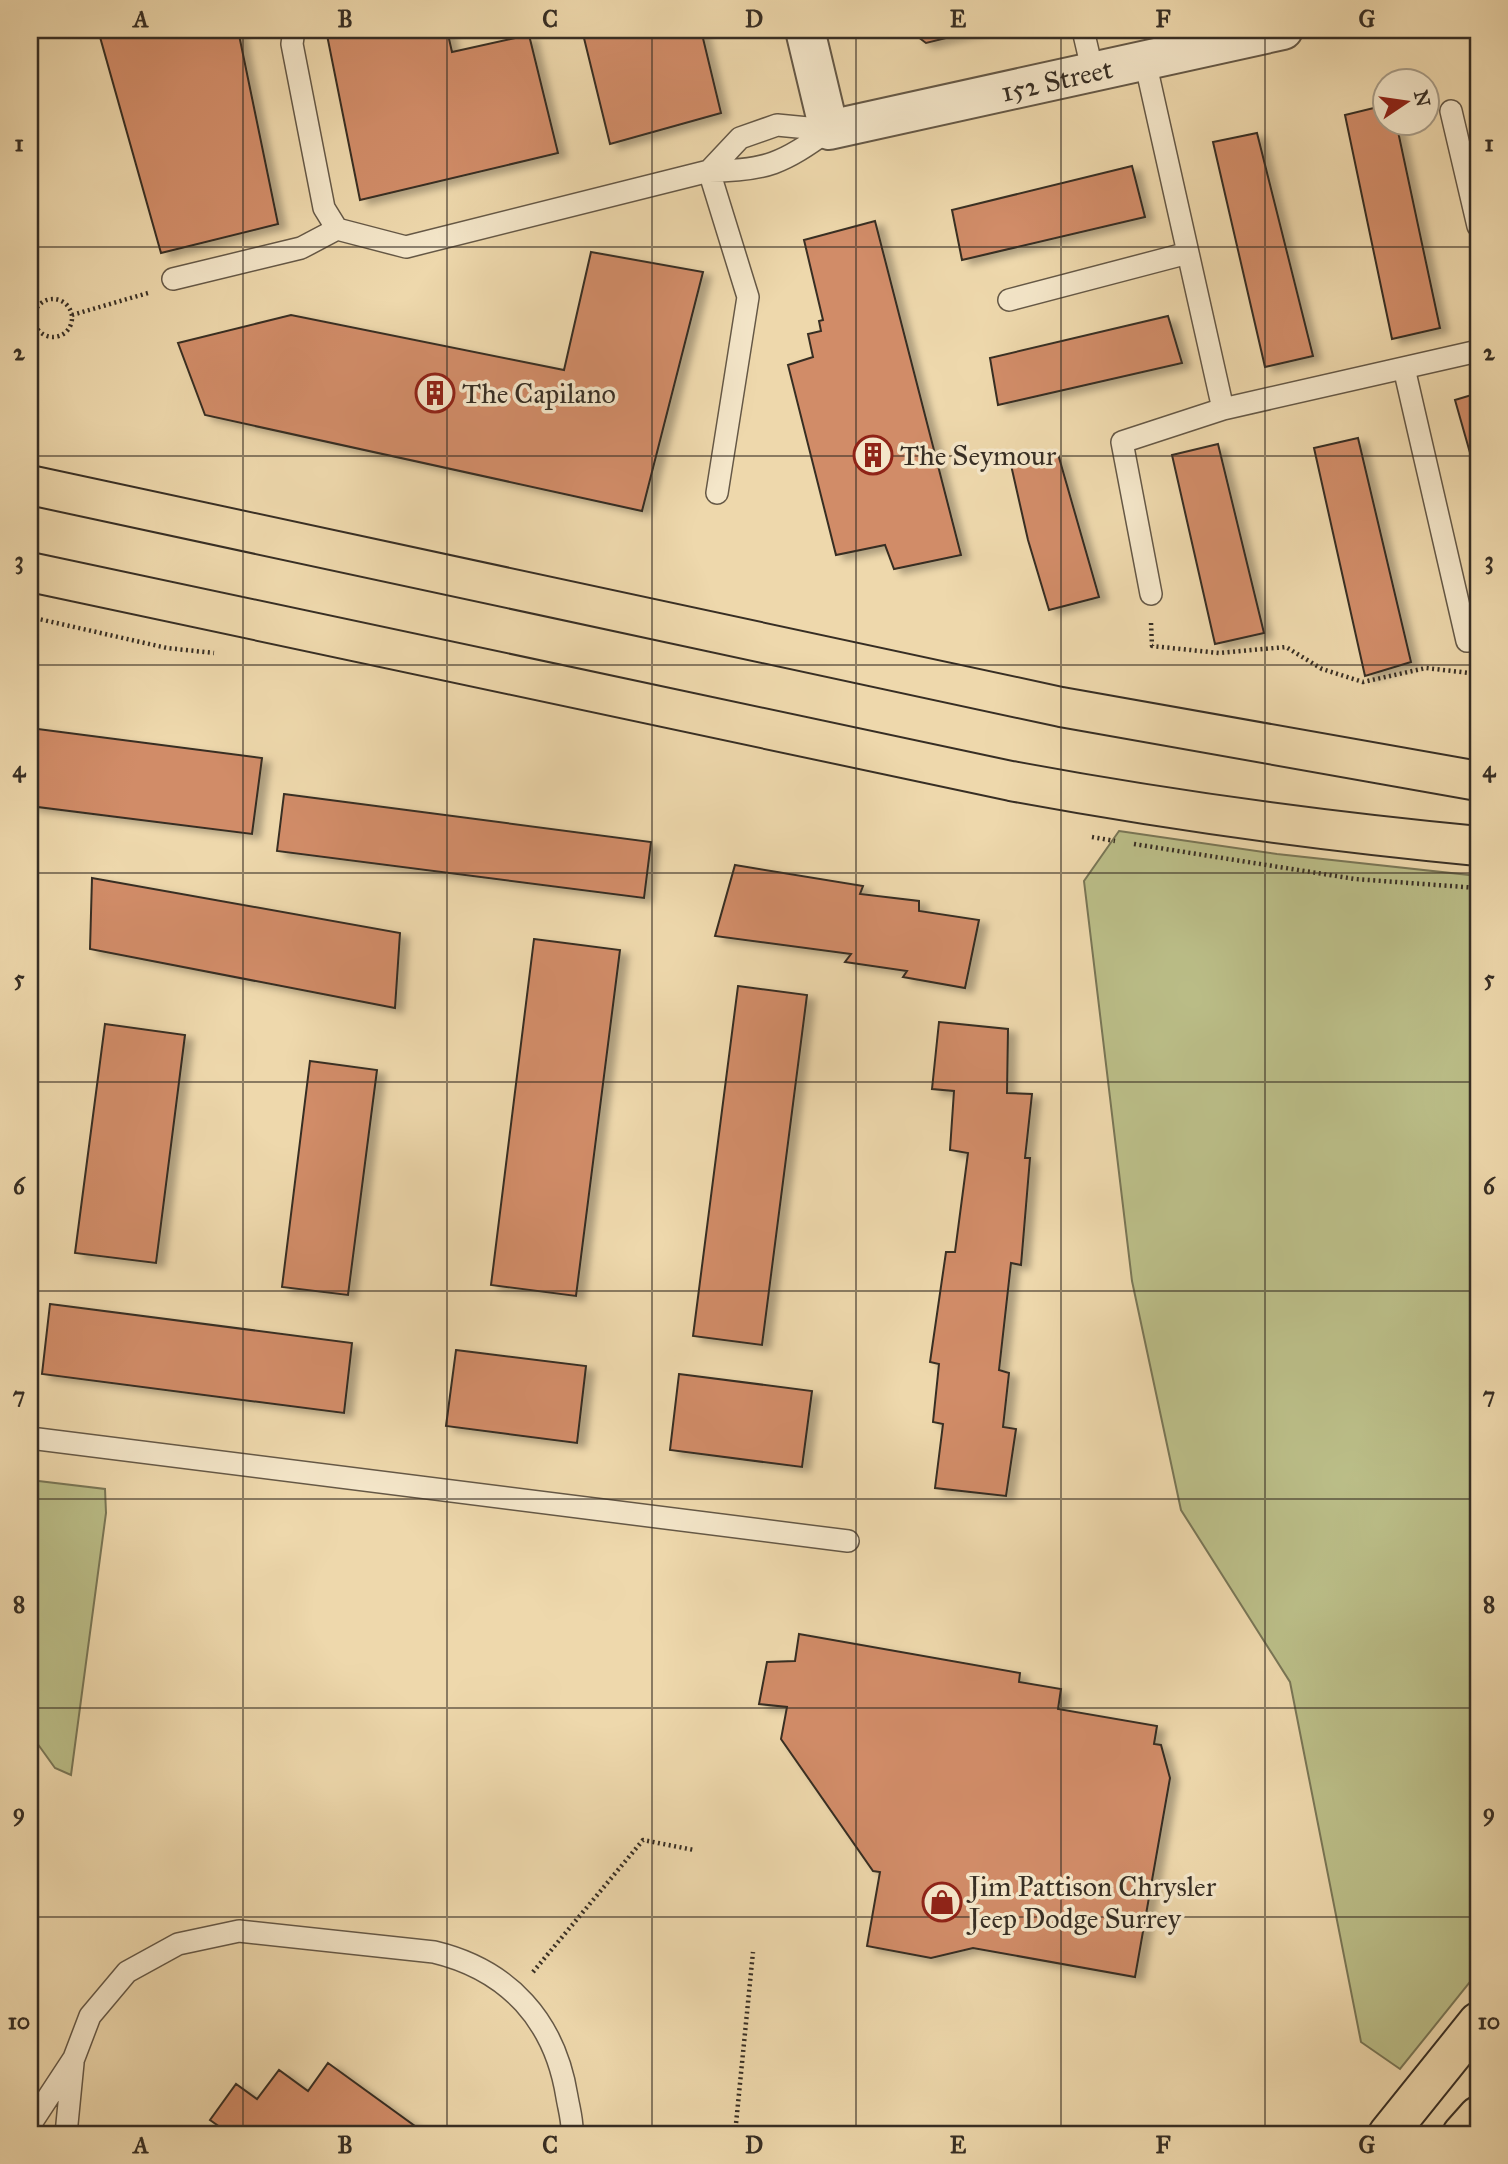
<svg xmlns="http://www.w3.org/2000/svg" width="1508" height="2164" font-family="'IM FELL Great Primer',serif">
<defs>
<filter id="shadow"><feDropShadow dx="8" dy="4.5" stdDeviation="3.5" flood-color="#0004"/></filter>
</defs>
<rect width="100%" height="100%" fill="#eed8ac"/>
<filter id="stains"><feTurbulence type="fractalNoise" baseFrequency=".00286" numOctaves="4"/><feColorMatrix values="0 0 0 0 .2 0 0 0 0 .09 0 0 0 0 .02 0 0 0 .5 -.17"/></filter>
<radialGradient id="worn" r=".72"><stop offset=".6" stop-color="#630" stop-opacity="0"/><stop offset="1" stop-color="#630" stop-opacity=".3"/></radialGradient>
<path fill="#bbbe88" stroke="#797656" stroke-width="2" d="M1119 831 1277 854 1478 876V1972L1400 2069 1361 2042 1290 1682 1181 1510 1132 1281 1084 881Z
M30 1480 105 1489 106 1513 71 1775 55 1768 37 1743 30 1792Z"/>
<path fill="#d18c68" stroke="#372e24" stroke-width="2" filter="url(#shadow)" d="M103 30H238L278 224 161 253 100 37Z
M326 30H447L452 52 529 35 558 153 360 200Z
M582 30H701L721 113 610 144Z
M916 30H979L926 43 918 37Z
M1386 105V122H1396L1440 328 1392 339 1345 115Z
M1257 133 1313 356 1265 367 1213 142Z
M1132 166 1145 217 962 260 952 210Z
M875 221 961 555 894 569 885 545 836 555 788 365 813 357 808 334 821 331 819 321 823 320 804 240Z
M591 252 703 272 642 511 205 415 178 343 291 315 564 370Z
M1168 316 1182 363 998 405 990 358Z
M1478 393V481L1455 400Z
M1358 438 1411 662 1365 676 1314 448Z
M1218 444 1264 633 1215 644 1172 455Z
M1058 454 1099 597 1049 610 1028 540 1011 465Z
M30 728 262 758 252 834 30 806Z
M284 794 651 842 644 898 277 851Z
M735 865 863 886 860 894 919 901V911L979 920 965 988 903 977 907 971 845 962 851 954 715 936Z
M92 878 400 933 395 1008 90 949Z
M534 939 620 950 576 1296 491 1285Z
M738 986 807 995 762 1345 693 1336Z
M939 1022 1008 1029 1007 1093 1032 1094 1025 1158H1030L1021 1265 1011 1263 999 1370 1009 1373 1003 1427 1016 1429 1006 1496 935 1488 943 1424 933 1422 939 1364 930 1362 946 1252H955L968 1153 950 1150 954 1091 932 1089Z
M105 1024 185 1035 156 1263 75 1253Z
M310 1061 377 1070 348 1295 282 1287Z
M50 1304 352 1343 344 1413 42 1374Z
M456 1350 586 1366 577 1443 446 1426Z
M679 1374 812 1391 802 1467 670 1450Z
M799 1634 1020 1673 1019 1682 1061 1689 1058 1709 1157 1726 1154 1744 1161 1745 1170 1778 1135 1977 973 1948 931 1958 867 1946 880 1872 873 1871 781 1739 787 1707 759 1704 767 1662 795 1661Z
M328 2063 419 2129 415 2134H230L210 2120 236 2084 257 2099 279 2070 308 2091Z"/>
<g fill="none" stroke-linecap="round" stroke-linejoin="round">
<defs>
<path id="service" d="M294 30 292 44 324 208 337 229 406 247 709 171C767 171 783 163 829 130
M1083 30 1093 73
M1145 61 1223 409 1478 351
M1451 111 1478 226
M709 171 748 297 717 493
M709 171 740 138 777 125 829 130
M173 279 301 248 337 229
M1009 300 1188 253
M1404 368 1467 641
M1151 594 1122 442 1223 409
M30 1438 848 1541
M30 2125 74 2058 90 2016 127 1972 178 1944 239 1931 434 1952C509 1970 555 2021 567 2097 569 2109 573 2122 572 2134
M66 2134 73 2063"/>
<g id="minor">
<path id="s1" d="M805 30 829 130 1283 30"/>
</g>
<path id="motorway" d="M30 485 1061 707 1478 781
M30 572 1011 781C1167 810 1320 831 1478 846
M1388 2134 1478 2022
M1462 2134 1478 2116"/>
</defs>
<use href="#service" stroke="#655846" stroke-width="24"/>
<use href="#minor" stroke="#655846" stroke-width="42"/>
<use href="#motorway" stroke="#372e24" stroke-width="42"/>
<path stroke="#372e24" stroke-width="4.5" stroke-dasharray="2 3.5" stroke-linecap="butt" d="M34 318a19 19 0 1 1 38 0a19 19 0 1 1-38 0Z
M72 315 148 293
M30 617 167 648 214 653
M1151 623 1152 646 1219 653 1286 647 1322 669 1363 682 1426 668 1478 674
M1092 837 1115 841
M1134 844 1355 879 1478 888
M533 1972 643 1840 694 1850
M735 2134 753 1952"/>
<use href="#service" stroke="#f4e6c9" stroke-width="21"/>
<use href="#minor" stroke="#f4e6c9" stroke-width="38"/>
<use href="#motorway" stroke="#eed8ac" stroke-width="38"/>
</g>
<path fill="none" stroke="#372e24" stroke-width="2" stroke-opacity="0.55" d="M243 30V2134M447 30V2134M652 30V2134M856 30V2134M1061 30V2134M1265 30V2134M30 247H1478M30 456H1478M30 665H1478M30 873H1478M30 1082H1478M30 1291H1478M30 1499H1478M30 1708H1478M30 1917H1478"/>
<defs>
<symbol id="building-ring" viewBox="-11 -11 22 22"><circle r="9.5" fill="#f4e6c9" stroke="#8f2418" stroke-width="1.5"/><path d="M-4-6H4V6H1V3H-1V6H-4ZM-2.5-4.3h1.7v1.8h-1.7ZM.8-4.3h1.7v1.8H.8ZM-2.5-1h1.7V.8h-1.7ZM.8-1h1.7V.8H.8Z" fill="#8f2418"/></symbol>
<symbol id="shop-ring" viewBox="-11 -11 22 22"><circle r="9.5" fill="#f4e6c9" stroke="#8f2418" stroke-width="1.5"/><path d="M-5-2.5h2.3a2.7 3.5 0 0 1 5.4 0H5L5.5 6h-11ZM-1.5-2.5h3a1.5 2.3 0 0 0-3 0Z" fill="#8f2418"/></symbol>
</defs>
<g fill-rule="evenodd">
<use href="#building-ring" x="413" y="371" width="44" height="44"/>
<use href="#building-ring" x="851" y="433" width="44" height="44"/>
<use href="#shop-ring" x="920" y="1880" width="44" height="44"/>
</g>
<g text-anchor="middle" stroke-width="7" stroke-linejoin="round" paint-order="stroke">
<g font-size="28" fill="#372e24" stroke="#f4e6c9">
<text dy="10" stroke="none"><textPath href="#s1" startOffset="336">152 Street</textPath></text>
</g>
<g font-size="28" fill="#372e24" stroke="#f4e6c9" text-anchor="start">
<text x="462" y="403">The Capilano</text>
<text x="900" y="465">The Seymour</text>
<text x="969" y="1896">Jim Pattison Chrysler<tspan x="969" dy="32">Jeep Dodge Surrey</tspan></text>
</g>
</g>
<rect width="1508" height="2164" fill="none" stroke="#eed8ac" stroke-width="77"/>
<g transform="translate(1406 102) rotate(77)"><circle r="33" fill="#f4e6c9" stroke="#a89c87" stroke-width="2"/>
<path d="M0-5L12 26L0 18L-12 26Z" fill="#8f2418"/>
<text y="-10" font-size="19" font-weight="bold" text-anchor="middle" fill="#372e24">N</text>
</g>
<rect x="38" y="38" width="1432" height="2088" fill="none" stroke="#372e24" stroke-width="2.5"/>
<g font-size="23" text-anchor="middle" font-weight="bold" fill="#372e24">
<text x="141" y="27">A</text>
<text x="345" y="27">B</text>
<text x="550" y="27">C</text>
<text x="754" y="27">D</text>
<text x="958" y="27">E</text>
<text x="1163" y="27">F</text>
<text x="1367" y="27">G</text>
<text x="19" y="151">1</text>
<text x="1489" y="151">1</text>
<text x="19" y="360">2</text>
<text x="1489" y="360">2</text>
<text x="19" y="568">3</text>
<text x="1489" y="568">3</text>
<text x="19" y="777">4</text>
<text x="1489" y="777">4</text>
<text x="19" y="986">5</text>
<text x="1489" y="986">5</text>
<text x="19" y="1194">6</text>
<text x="1489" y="1194">6</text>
<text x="19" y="1403">7</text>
<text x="1489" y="1403">7</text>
<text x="19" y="1612">8</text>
<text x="1489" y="1612">8</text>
<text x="19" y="1820">9</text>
<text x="1489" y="1820">9</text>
<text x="19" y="2029">10</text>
<text x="1489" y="2029">10</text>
<text x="141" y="2153">A</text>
<text x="345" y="2153">B</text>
<text x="550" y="2153">C</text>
<text x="754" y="2153">D</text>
<text x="958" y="2153">E</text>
<text x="1163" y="2153">F</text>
<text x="1367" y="2153">G</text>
</g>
<rect width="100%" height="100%" filter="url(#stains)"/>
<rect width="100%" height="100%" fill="url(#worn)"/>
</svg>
